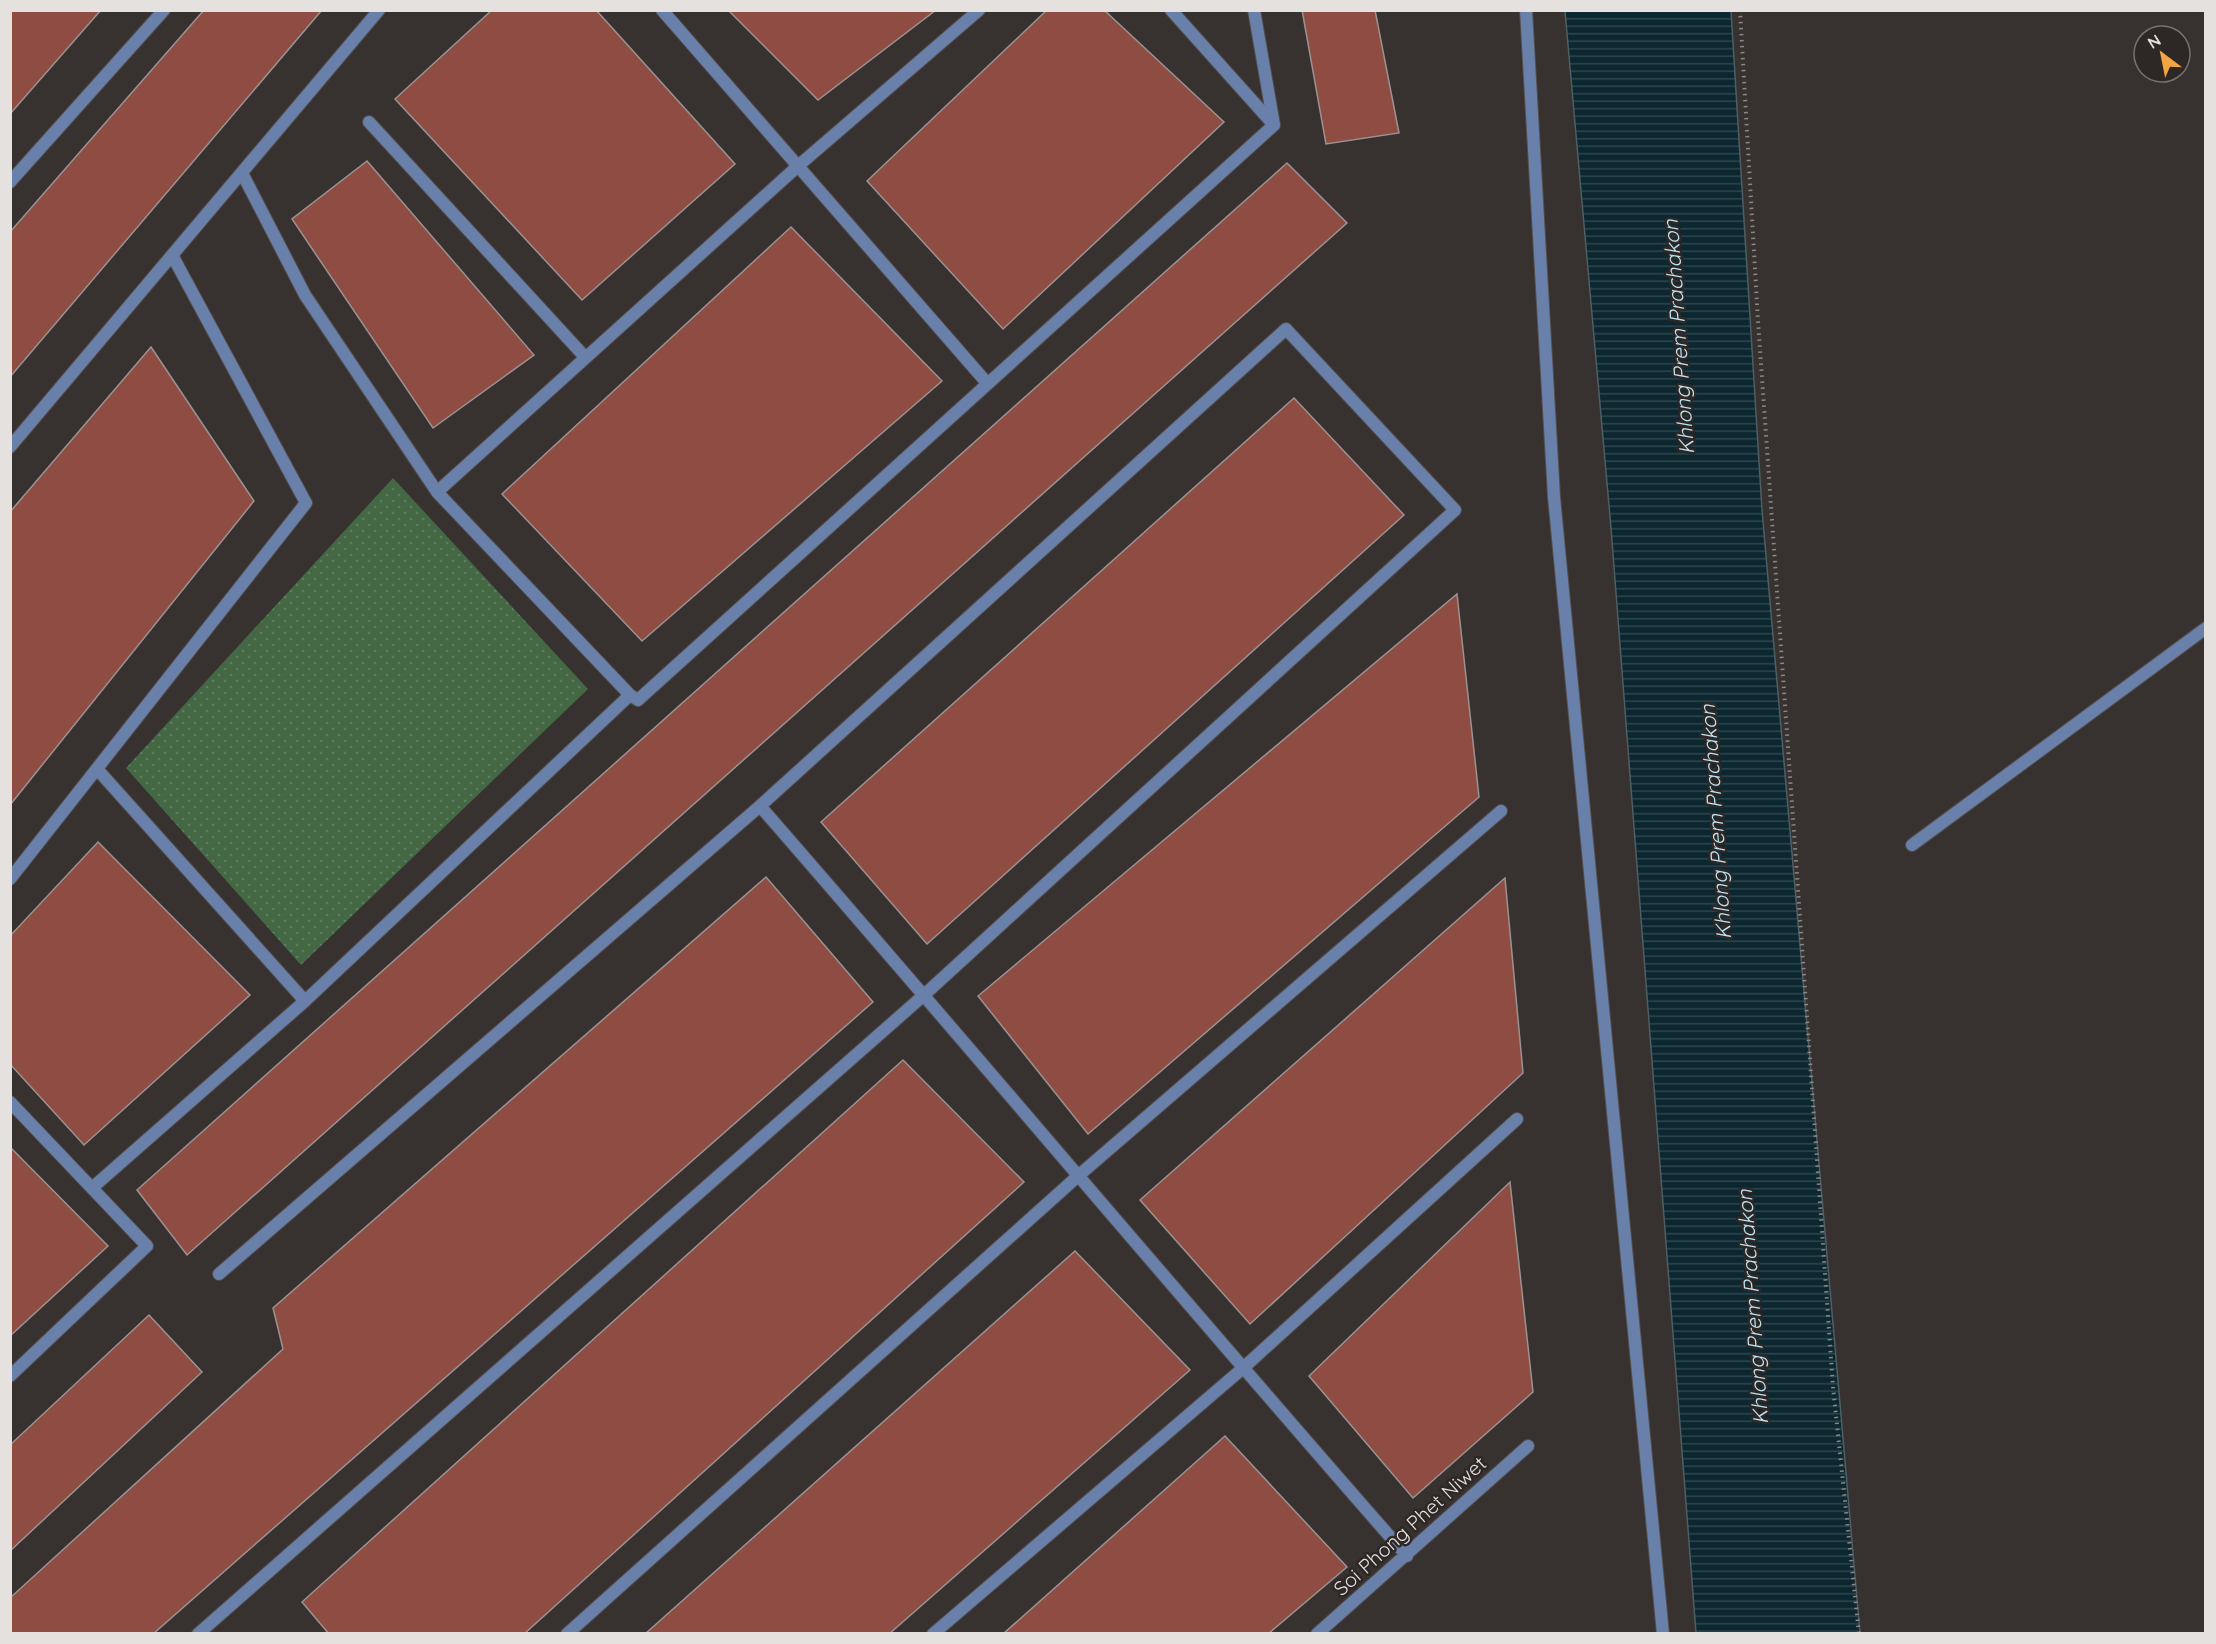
<svg xmlns="http://www.w3.org/2000/svg" width="2216" height="1644" font-family="Quicksand,sans-serif">
<defs>
<pattern id="park-dots" width="8" height="8" patternUnits="userSpaceOnUse" patternTransform="scale(1.5)"><rect width="8" height="8" fill="#436843"/><path d="M2 2h.1M6 6h.1" fill="none" stroke="#5e7d5e" stroke-width="1.8" stroke-linecap="round"/></pattern>
<pattern id="water-rules" width="6" height="5" patternUnits="userSpaceOnUse" patternTransform="scale(1.5)"><rect width="6" height="5" fill="#0c2730"/><path d="M0 2.5h6" fill="none" stroke="#2f464e"/></pattern>
</defs>
<rect width="100%" height="100%" fill="#37312f"/>
<path fill="url(#park-dots)" d="M393 478 588 689 301 965 126 768Z"/>
<path fill="url(#water-rules)" stroke="#4d5f64" stroke-width="1.5" d="M1565 11H1731L1762 510 1860 1633H1696L1611 528Z"/>
<path fill="#8f4c43" stroke="#9a9392" stroke-width="1.5" d="M10 10H101L10 114Z
M204 10H322L10 377V232Z
M492 10H596L735 164 582 300 395 99Z
M728 10H936L818 100Z
M1047 10H1104L1224 122 1003 329 867 181Z
M1302 10H1375L1399 133 1326 144Z
M367 161 534 355 433 428 292 219Z
M1287 163 1347 223 187 1255 137 1190Z
M791 227 942 381 642 641 502 494Z
M151 347 254 501 10 805V512Z
M1294 398 1404 515 927 944 821 822Z
M1457 594 1479 797 1088 1134 978 996Z
M98 842 250 995 84 1145 10 1064V936Z
M766 877 873 1002 153 1634H10V1598L283 1349 273 1308Z
M1505 878 1523 1073 1250 1324 1140 1200Z
M903 1060 1024 1182 524 1634H329L302 1602Z
M10 1147 108 1246 10 1336Z
M1510 1182 1533 1392 1413 1498 1309 1376Z
M1075 1251 1190 1370 889 1634H645Z
M149 1315 202 1372 10 1551V1445Z
M1225 1436 1347 1567 1268 1634H1003Z"/>
<g fill="none" stroke-linecap="round" stroke-linejoin="round">
<defs>
<path id="street" d="M662 10 987 383
M979 10 798 166 437 492 630 695 638 700 1274 125
M1171 10 1274 125 1254 10
M1526 10 1554 497 1663 1634
M369 122 585 357
M242 173 305 295 437 492
M10 182 164 10
M10 447 379 10
M97 769 305 1001
M760 806C977 1055 1189 1308 1407 1556
M1912 845 2206 628
M10 879 306 503 172 255
M10 1102 147 1246 10 1376
M92 1188 305 1001 630 695
M198 1634 924 995 1455 510 1286 329 760 806 219 1274
M567 1634 1078 1176 1501 811
M933 1634 1242 1369 1517 1119
M1317 1634 1528 1446"/>
</defs>
<use href="#street" stroke="#534d4b" stroke-width="14"/>
<path stroke="#8c8785" stroke-width="4" stroke-dasharray="1.5 4.5" stroke-linecap="butt" d="M1740 10 1758 321 1833 1387 1859 1634"/>
<use href="#street" stroke="#6981aa" stroke-width="12"/>
</g>
<g text-anchor="middle" stroke-width="5" stroke-linejoin="round" paint-order="stroke">
<g font-size="20" fill="#e5e1df" stroke="#2d2725">
<text transform="translate(1410 1526) rotate(-42)" y="7">Soi Phong Phet Niwet</text>
</g>
<g font-size="21" font-style="italic" fill="#bce5f6" stroke="#2d2725">
<text transform="translate(1679 337) rotate(-94)" y="7">Khlong Prem Prachakon</text>
<text transform="translate(1716 822) rotate(-94)" y="7">Khlong Prem Prachakon</text>
<text transform="translate(1753 1307) rotate(-94)" y="7">Khlong Prem Prachakon</text>
</g>
</g>
<rect width="2216" height="1644" fill="none" stroke="#e5e1df" stroke-width="24"/>
<g transform="translate(2162 54) rotate(328)"><circle r="28" fill="#2d2725" stroke="#77716f" stroke-width="1.5"/>
<path d="M0-4.5L10 22L0 15L-10 22Z" fill="#f3a443"/>
<text y="-9" font-size="16" font-weight="bold" text-anchor="middle" fill="#e5e1df">N</text>
</g>
</svg>
